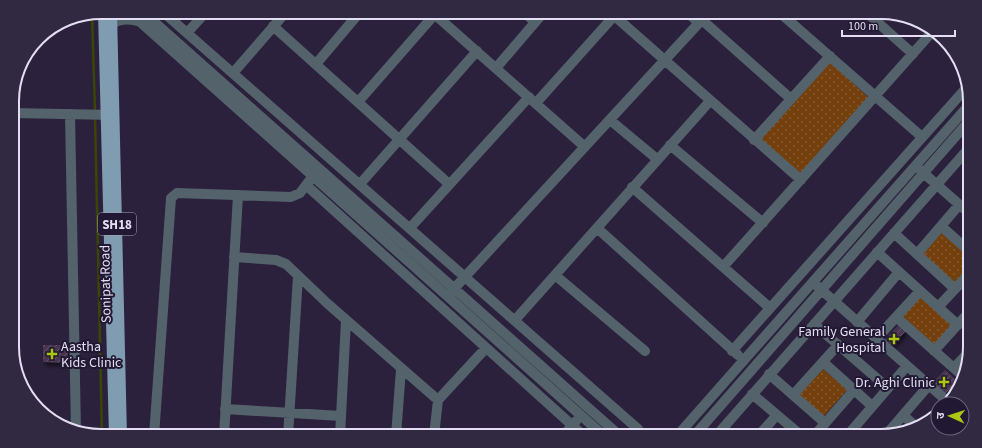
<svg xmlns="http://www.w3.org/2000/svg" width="982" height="448" font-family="'Source Sans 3','Noto Sans Devanagari',sans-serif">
<defs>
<pattern id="park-dots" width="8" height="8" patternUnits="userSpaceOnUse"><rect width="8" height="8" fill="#723f0d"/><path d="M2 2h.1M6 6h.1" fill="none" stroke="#865a31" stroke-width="1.8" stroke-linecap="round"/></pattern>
<pattern id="building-hatch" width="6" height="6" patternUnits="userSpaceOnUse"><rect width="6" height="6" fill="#4a3550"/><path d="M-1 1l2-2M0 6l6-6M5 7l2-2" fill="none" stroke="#64526a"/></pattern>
<filter id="shadow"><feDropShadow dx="2" dy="3.5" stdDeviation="2" flood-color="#0009"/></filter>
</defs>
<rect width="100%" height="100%" fill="#2b213d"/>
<path fill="url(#park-dots)" d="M830 62 868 97 800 174 761 139Z
M942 232 970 257V268L955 285 922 255Z
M920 296 953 326 934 347 901 317Z
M822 368 847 390 823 417 799 395Z"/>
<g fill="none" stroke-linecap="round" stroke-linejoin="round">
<path stroke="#3b4600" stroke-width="2.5" d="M92 14 95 112
M95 117 102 436"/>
</g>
<path fill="url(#building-hatch)" filter="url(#shadow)" d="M899 325 906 331 892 346 885 340Z
M43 345H68V363L43 362Z
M945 370 957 381 945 394 933 382Z"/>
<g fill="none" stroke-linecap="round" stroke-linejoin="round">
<path stroke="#54626c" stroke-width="10" d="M129 12 604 436
M143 12 620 436
M163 12 638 429
M432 12 585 147
M524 12 535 22
M610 12 801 180
M687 12 699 23
M779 12 922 137
M866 12 913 54
M702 20 791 99
M112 24C121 18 129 19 138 21
M273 26 449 184
M187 33 206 12
M316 64 360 12
M496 68 544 12
M233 73 286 12
M358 102 435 14
M536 103 614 16
M12 113 114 115
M70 114 76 431
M610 120 657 159
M961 130 969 137
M754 140 830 56
M670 145 763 223
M919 169 970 214
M360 184 477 51
M306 185 584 436
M632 187 770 308
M941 226 970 252
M410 228 529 97
M597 228 738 355
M894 233 955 289
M877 252 958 325
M917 254 959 205
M234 257 276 260 286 264 328 304 438 400
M723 267 932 32
M555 275 645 351
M817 286 947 401
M450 293 709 12
M938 307 970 273
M896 317 964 377
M515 320 710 101
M857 322 899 272
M814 324 888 388
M876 339 920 291
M732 351 968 86
M934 351 970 311
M823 362 872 406
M954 368 969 352
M769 374 825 423
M752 394 802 436
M793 395 838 345
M225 409 341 416
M903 415 915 426
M154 436 171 198 177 193 291 197 300 193 313 176
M224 436 238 195
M288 436 298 276
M340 436 346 320
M396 436 401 369
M434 436 438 400 486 348
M563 436 576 421
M677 436 969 105
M694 436 969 121
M716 436 969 148
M758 436 777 415
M814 436 854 390
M847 436 907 366
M885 436 929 385"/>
<path stroke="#7f9cb1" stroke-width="10" d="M103 12 114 436
M112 12 122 436"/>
</g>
<g fill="#acc612" stroke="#211833" stroke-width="1.5">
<path d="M892 333h4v4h4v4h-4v4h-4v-4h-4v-4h4z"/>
<path d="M50 348h4v4h4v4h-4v4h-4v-4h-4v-4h4z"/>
<path d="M942 376h4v4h4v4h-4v4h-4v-4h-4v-4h4z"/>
</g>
<g text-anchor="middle" stroke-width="4" stroke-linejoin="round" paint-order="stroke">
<rect fill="#211833" stroke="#a9a3b8" stroke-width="1" x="98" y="213" width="38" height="22" rx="3"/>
<g font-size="13" font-weight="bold" fill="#e3def1">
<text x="117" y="229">SH18</text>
</g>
<g font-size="14" fill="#e3def1" stroke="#211833">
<text transform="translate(105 284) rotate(-91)" y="5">Sonipat Road</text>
</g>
<g font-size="14" fill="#e3def1" stroke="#211833" text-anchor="end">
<text x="885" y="336">Family General<tspan x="885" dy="16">Hospital</tspan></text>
<text x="61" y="351" text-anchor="start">Aastha<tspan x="61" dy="16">Kids Clinic</tspan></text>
<text x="935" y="387">Dr. Aghi Clinic</text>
</g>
</g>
<path d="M0 0H982V448H0ZM101 19H881A82 82 0 0 1 963 101V347A82 82 0 0 1 881 429H101A82 82 0 0 1 19 347V101A82 82 0 0 1 101 19Z" fill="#312842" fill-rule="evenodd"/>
<path fill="none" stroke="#e3def1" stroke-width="2" d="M101 19H881A82 82 0 0 1 963 101V347A82 82 0 0 1 881 429H101A82 82 0 0 1 19 347V101A82 82 0 0 1 101 19Z"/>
<g transform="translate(950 416) rotate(273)"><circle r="19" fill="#211833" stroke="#6f677f"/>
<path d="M0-3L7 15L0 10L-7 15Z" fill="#acc612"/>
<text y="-6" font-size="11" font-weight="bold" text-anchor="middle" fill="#e3def1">उ</text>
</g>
<path d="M842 30v6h113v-6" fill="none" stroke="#e3def1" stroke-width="2"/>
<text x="848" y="30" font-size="12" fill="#e3def1" stroke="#211833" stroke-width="3" paint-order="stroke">100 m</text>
</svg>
